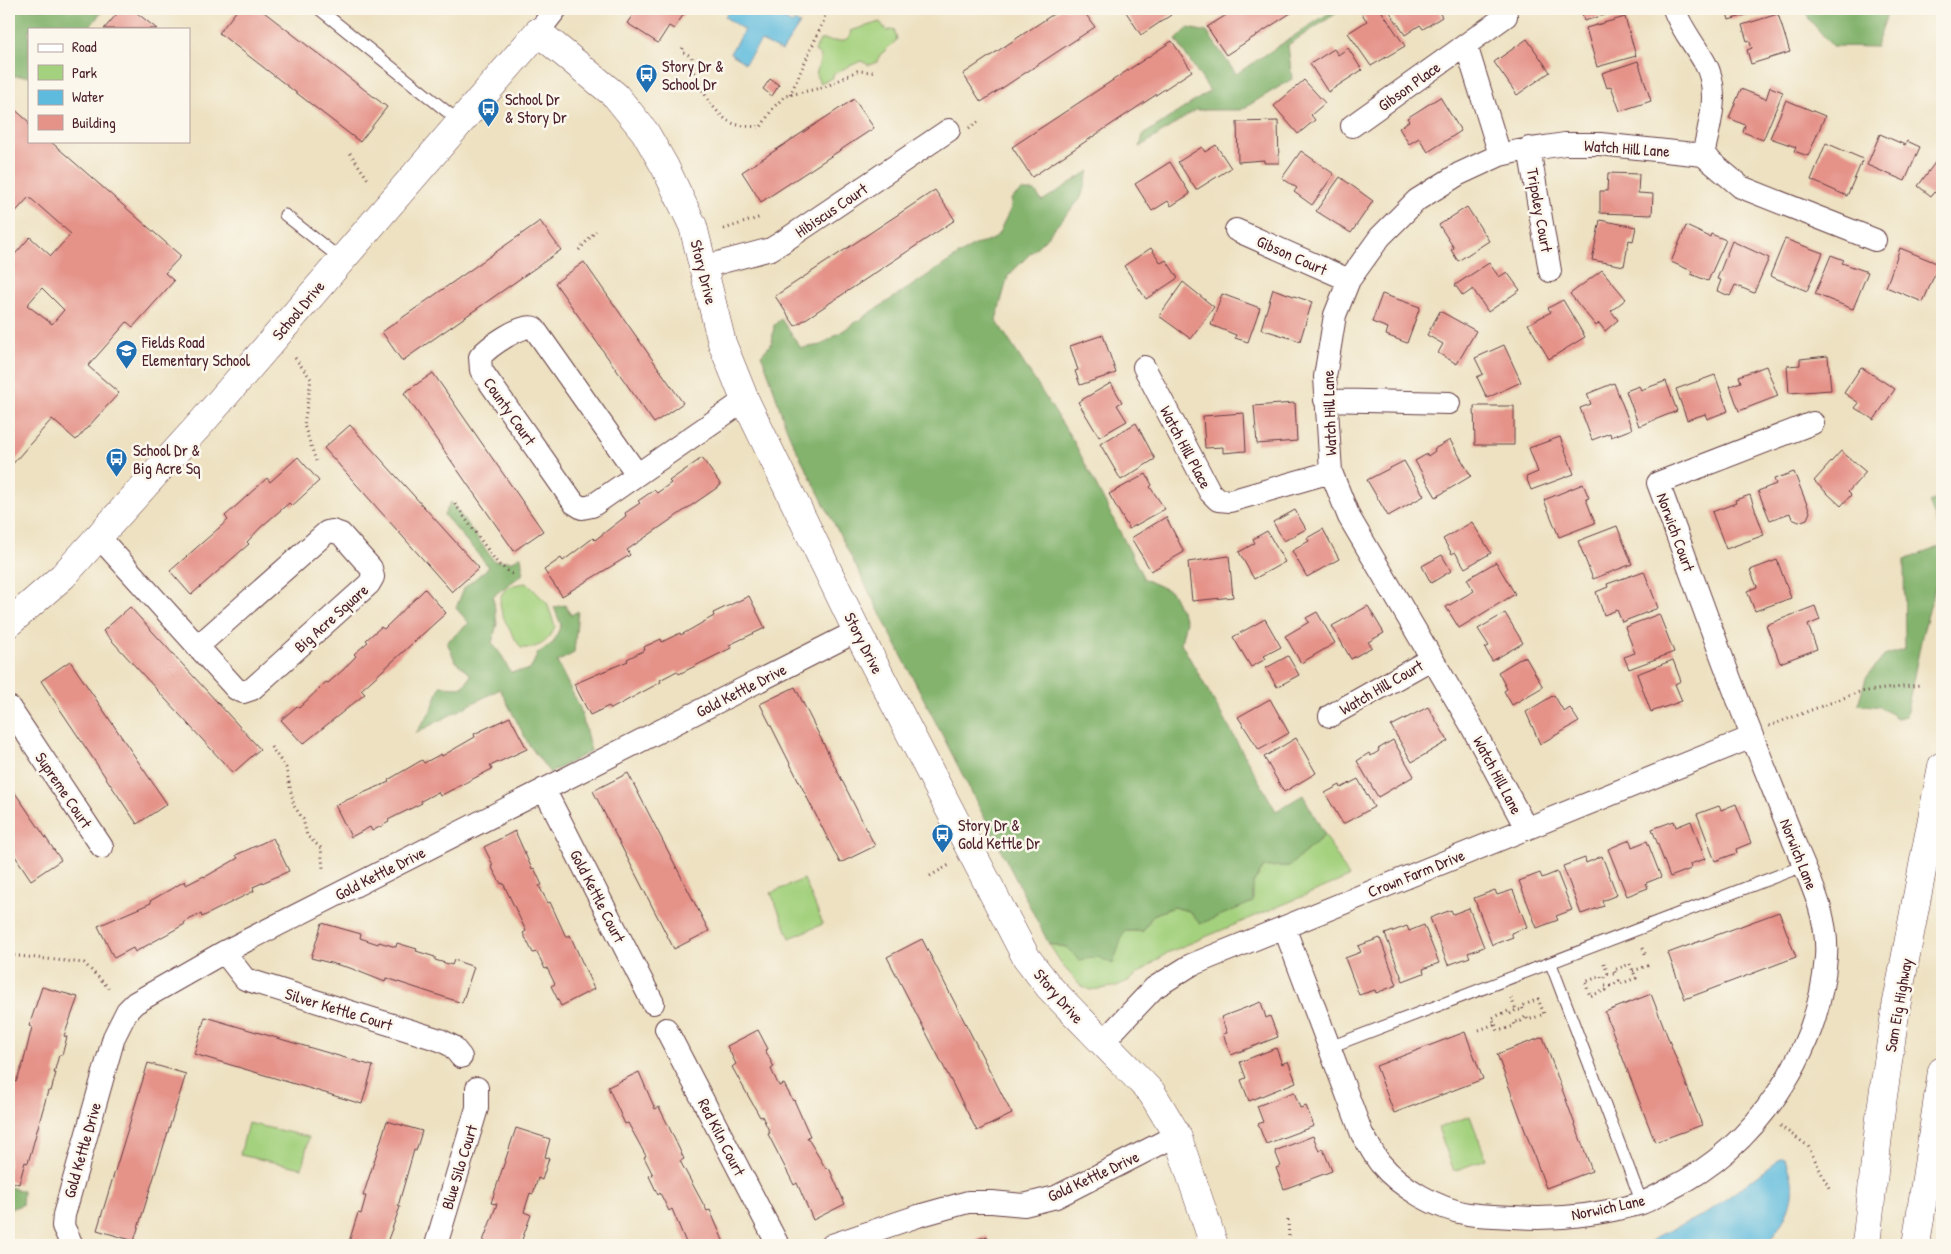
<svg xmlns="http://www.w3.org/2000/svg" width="1951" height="1254" font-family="'Patrick Hand',sans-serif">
<rect width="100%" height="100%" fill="#fbf7ec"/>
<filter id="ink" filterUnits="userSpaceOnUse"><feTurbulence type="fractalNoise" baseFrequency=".02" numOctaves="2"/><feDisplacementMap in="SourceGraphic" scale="10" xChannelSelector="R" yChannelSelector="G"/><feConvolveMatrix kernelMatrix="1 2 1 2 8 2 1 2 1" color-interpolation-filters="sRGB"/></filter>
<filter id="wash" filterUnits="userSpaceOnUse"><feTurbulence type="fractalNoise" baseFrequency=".0096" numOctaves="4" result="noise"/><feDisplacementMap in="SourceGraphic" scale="20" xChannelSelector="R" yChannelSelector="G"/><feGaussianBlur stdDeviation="1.12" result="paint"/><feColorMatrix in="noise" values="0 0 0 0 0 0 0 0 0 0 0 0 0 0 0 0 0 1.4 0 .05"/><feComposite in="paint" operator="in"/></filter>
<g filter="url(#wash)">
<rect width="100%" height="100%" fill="#ede1c1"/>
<path fill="#a4d17e" stroke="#777854" d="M880 22 887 31 894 29 897 40 880 55 877 62 869 65 861 61 834 73 832 78 820 83 816 75 821 56 815 51 820 40C831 39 844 46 851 34L850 31Z
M527 583 547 603 555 626C549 642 539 649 521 648 507 626 479 586 527 583Z
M1325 835 1349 877 1167 953 1128 981 1114 987 1090 990 1081 986 1063 966 1049 944 1066 947 1079 960 1098 957 1124 931H1143L1153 915 1173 907 1189 911 1253 883 1264 867 1289 866Z
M804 879 823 924 790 938 771 893Z
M1470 1116 1486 1159 1454 1171 1438 1128Z
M248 1123 309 1137 302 1168 240 1155Z"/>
<path fill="#83b36d" stroke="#66694c" d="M9 9H104L88 29H29V76H9Z
M1335 9H1343L1288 45 1292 79 1241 110H1196L1140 147 1143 135 1210 91 1176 40 1188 28 1207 32 1236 74Z
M1805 9H1917L1888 11 1876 47 1832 46 1809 19Z
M1089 171 1081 198 1045 239 1008 276 996 320 1074 442 1144 579 1172 592 1186 621 1181 643 1276 811 1303 795 1325 835 1289 866 1264 867 1253 883V902L1200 924 1189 911 1173 907 1153 915 1143 931H1124L1113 964 1098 957 1079 960 1066 947 1049 944 792 441C779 413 774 383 761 355L772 343 774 325 781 319 801 348 821 345 974 245C999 240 996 238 1006 218 1010 210 1012 208 1011 199L1022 191H1035L1042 201Z
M1942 497V536L1929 502Z
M451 502 494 561H513L521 556 523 574 493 596 497 624 492 643 502 656 510 672 530 670 538 653 553 643 561 625 554 607 565 605 571 615 578 611 574 653 557 662 580 708 591 751 550 773 529 745 500 689 416 733 432 709 440 686 463 687 471 675 455 661 447 642 469 623 456 608 464 588 489 567 444 515Z
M1942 546V563L1922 636 1906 716 1897 718 1880 707 1858 704 1866 678 1884 656 1905 649 1904 560Z
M9 1187 23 1191 22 1205 9 1209Z"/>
<path fill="#5fbbdd" stroke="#546d84" d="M729 9H768L792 24 794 21 800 24 782 51 761 41 745 63 730 53 744 30 725 17Z
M1781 1158H1784C1803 1191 1787 1218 1767 1245H1645L1660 1235 1707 1213Z"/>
<g id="blocks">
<path fill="#e59389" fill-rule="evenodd" d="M121 9H132L157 29H104Z
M238 9H260L387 107 360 142 219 33Z
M637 9H681L685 12 674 29 669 26 658 43 627 23Z
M1061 9H1082L1095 27 981 102 963 74Z
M1124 9H1167L1171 15 1141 35Z
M1236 9H1297L1226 55 1207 27Z
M1361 9H1380L1405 46 1371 66 1348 33 1367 21 1359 10Z
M1388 9H1437L1442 17 1423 29 1420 25 1405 35Z
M1581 9H1622V10L1584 21Z
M1726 9H1765L1729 20Z
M1778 14 1790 52 1751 64 1747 50 1752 48 1749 40 1747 41 1742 25Z
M1625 17 1636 56 1597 67 1586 28Z
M1527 39 1550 72 1517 95 1494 62Z
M1172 41 1192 71 1032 177 1012 147Z
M1348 48 1362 70 1328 92 1310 64 1334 49 1338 55Z
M1638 61 1651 101 1620 111 1611 86 1607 88 1602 73Z
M770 79 779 85 772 96 763 89Z
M1304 80 1325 103 1311 115 1315 120 1298 134 1274 106Z
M1770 87 1783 92 1763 140 1743 132 1745 125 1729 118 1741 89 1766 99Z
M1440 97 1461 131 1428 152 1419 138 1409 144 1399 128 1409 121 1407 118Z
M854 99 874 128 761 202 742 172Z
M1786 100 1825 116 1808 156 1794 151 1796 147 1770 138Z
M12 107 29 122V141H50L181 256 165 273 174 281 133 327 127 322 88 366 119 393 76 440 52 419 9 468V261L30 237 51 256 71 234 29 197 9 219V110ZM42 288 64 310 52 324 27 305Z
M1278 121 1279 163H1264V160L1238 162 1237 122Z
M1880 134 1905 145 1907 141 1920 147 1905 181 1867 165Z
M1826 143 1863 159 1847 196 1811 180Z
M1216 145 1231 168 1196 190 1178 162 1202 147 1205 152Z
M1301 151 1334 174 1312 205 1294 192 1297 188 1282 178Z
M1942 153V202L1939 199 1941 197 1934 192 1931 196 1918 186Z
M1170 162 1190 194 1171 206 1168 201 1152 211 1135 184Z
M1608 173 1639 174 1638 193 1653 194 1652 215 1600 213V191H1607Z
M1340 177 1373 201 1351 233 1316 211Z
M935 190 955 220 795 326 775 296Z
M1467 207 1489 241 1458 261 1451 250 1454 248 1439 225Z
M1600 220 1636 227 1633 241 1629 240 1624 266 1592 260Z
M540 221 561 250 402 361 382 332Z
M1686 226 1710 237 1711 234 1726 240 1708 281 1691 274 1692 271 1671 262Z
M1785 239 1823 253 1807 291 1770 276Z
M1732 241 1769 258 1754 293 1735 285 1730 296 1717 291 1721 280 1717 279Z
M1151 248 1161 263 1166 260 1178 278 1146 299 1124 266Z
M1900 248 1939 264 1923 302 1886 287Z
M1831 255 1844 260 1842 263 1868 272 1853 309 1815 294Z
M584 262 683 403 654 423 555 283Z
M1489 263 1499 277 1507 272 1520 290 1488 312 1473 289 1463 296 1455 285Z
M1602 270 1626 299 1611 311 1618 320 1605 331 1599 323 1596 326 1570 294Z
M1183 282 1214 307 1191 339 1159 316Z
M1273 289 1312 302 1300 341 1261 329Z
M1222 294 1260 308 1248 342 1235 338 1236 335 1211 325Z
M1382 294 1420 307 1407 343 1386 335 1388 328 1372 322Z
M1563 300 1585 337 1549 359 1528 324 1551 312 1548 308Z
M1440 311 1476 331 1457 364 1438 353 1443 344 1427 335Z
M1103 335 1116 373 1080 385 1075 371 1078 370 1070 346Z
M1504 345 1521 382 1487 398 1477 377 1483 374 1475 358Z
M1828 356 1831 390 1789 393 1787 366 1800 365V359Z
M1766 366 1778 396 1739 411 1730 386 1741 382 1739 376Z
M1861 367 1895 389 1874 420 1855 408 1859 403 1844 393Z
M433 373 543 531 514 551 404 393Z
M1715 375 1728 411 1707 419 1705 414 1687 420 1676 389Z
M1666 381 1677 411 1639 426 1626 391 1639 386 1641 390Z
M1111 383 1122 402 1117 405 1127 421 1099 437 1078 402Z
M1614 383 1632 429 1611 437 1610 433 1592 440 1580 408 1591 404 1587 394Z
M1295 403 1297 441 1257 444 1254 406Z
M1474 406H1514V445H1475Z
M1244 413 1246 451 1223 453V447L1205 448 1203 416Z
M1136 423 1155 459 1121 480 1100 444Z
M350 425 479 568 452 592 324 448Z
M1560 437 1574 474 1531 490 1526 477 1538 472 1529 448Z
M1450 440 1471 476 1436 497 1415 461 1427 454 1428 456 1435 451 1434 449Z
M1841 451 1866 472 1848 492 1851 495 1841 506 1814 481Z
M298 457 319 481 292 506 289 503 261 527 247 542 249 544 191 595 170 571 228 520 225 516 267 478 270 482Z
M702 458 721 485 627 550 630 555 562 596 544 570 561 558 563 561 593 538 595 540 626 516 625 513 640 503 638 501 654 490 657 493 671 483 669 481Z
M1404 461 1424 496 1388 516 1367 480Z
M1794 472 1810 512 1807 519 1799 522 1792 519 1790 513 1770 520 1758 491 1776 484 1774 479Z
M1146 474 1152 485 1150 487 1165 509 1129 529 1109 494Z
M1583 484 1589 498 1586 499 1595 523 1559 537 1544 500Z
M1750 495 1764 535 1726 549 1712 512 1736 503 1735 500Z
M1295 510 1306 529 1284 541 1273 522Z
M1166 517 1184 552 1151 571 1131 538Z
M1472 522 1491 553 1465 568 1455 552 1452 554 1443 539Z
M1617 526 1632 564 1593 579 1578 541Z
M1323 529 1339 559 1307 577 1292 551 1309 541 1307 538Z
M1267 531 1285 562 1254 579 1239 552 1255 543 1253 539Z
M1442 555 1451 571 1431 583 1422 566Z
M1229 556 1233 597 1192 601 1188 562Z
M1777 560 1791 598 1755 611 1747 591 1757 587 1750 570Z
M1496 562 1515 594 1459 628 1446 607 1474 591 1467 579Z
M1644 571 1658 608 1622 622 1617 610 1604 615 1596 592 1608 587 1607 584Z
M425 589 446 613 361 690 365 694 303 744 281 720 297 706 299 708 326 682 328 683 343 670 356 656 354 654 368 642 366 640 381 627 384 629Z
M749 596 765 628 729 645 731 648 679 674 677 671 660 680 661 682 611 709 609 706 590 715 574 684 628 661 627 659 645 650 644 647 661 639 662 642 680 633 681 635 714 616 713 613Z
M1368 606 1384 633 1368 642 1372 647 1351 659 1332 626Z
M1815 606 1820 620 1808 625 1817 649 1780 663 1766 625Z
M130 607 260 749 233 773 103 631Z
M1317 612 1335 643 1301 663 1285 636 1309 622 1306 618Z
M1505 613 1523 643 1492 661 1485 648 1489 646 1478 629Z
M1659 614 1674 652 1629 669 1624 657 1635 653 1625 627Z
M1265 619 1281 647 1264 656 1266 659 1251 667 1233 637Z
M1288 656 1299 675 1277 687 1266 668Z
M1525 656 1543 687 1512 705 1504 691 1507 689 1498 672Z
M1673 660 1681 681 1675 684 1682 701 1651 712 1637 674Z
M70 661 167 804 137 824 41 681Z
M795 687 875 846 840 863 760 704Z
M1554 695 1564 712 1570 708 1579 722 1540 744 1526 712Z
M1270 699 1289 733 1259 750 1238 717Z
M1428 707 1448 741 1412 762 1391 726Z
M510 717 527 749 490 766 492 769 440 796 438 792 421 801 422 803 388 820 389 822 372 831 370 827 351 837 335 805 389 782 388 780 422 760 424 763 441 754 442 756 475 737 474 734Z
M1296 738 1316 773 1284 792 1264 757Z
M1393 740 1414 776 1378 797 1357 761 1369 753 1371 756 1379 751 1378 749Z
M628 773 709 931 674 949 593 791Z
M1358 779 1374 807 1343 824 1325 793 1340 785 1341 788Z
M9 784 61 860 31 880 9 847Z
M1736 804 1751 843 1736 849 1737 853 1715 861 1697 814 1719 806 1721 810Z
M1674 821 1676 827 1691 821 1705 859 1690 864 1691 869 1670 877 1652 829Z
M515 831 532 869 534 868 542 885 539 886 548 903 550 902 566 937 570 935 594 989 561 1006 551 986 555 984 547 968 545 969 537 952 533 953 523 933 526 931 503 883 501 884 491 866 493 865 484 847Z
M273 838 289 871 253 887 254 891 202 917 201 914 184 922 185 924 135 952 133 948 114 958 98 926 151 903 150 901 185 881 186 885 204 876 205 877 238 858 236 855Z
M1630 840 1632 847 1647 841 1661 877 1646 883 1648 888 1627 896 1608 849Z
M1602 856 1617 895 1602 901 1604 906 1581 914 1563 866 1585 858 1586 863Z
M1557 872 1572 910 1556 916 1558 920 1537 928 1519 881 1540 873 1542 878Z
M1495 890 1497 895 1513 890 1527 927 1511 933 1513 937 1492 945 1474 898Z
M1469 908 1484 947 1468 953 1470 957 1448 965 1430 918 1451 910 1453 914Z
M1779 912 1796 957 1685 999 1668 953Z
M322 923 361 934 360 938 378 944 379 942 396 947 397 943 417 949 416 951 435 957V960L452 965 454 960 474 967 462 1003 386 978 385 982 350 968 311 958Z
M1424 925 1439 963 1423 969 1424 973 1403 981 1385 934 1407 926 1409 931Z
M1380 938 1397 985 1376 993 1375 990 1359 995 1345 958 1361 952 1358 946Z
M922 939 1012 1114 977 1131 887 957Z
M42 987 78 997 64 1036 67 1037 62 1055H59L54 1073H56L51 1091H48L28 1163 25 1162 19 1184 9 1181V1094L13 1080 16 1082 23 1064 32 1027 29 1026Z
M1651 994 1702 1125 1655 1142 1605 1012Z
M1261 1002 1266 1018 1270 1016 1278 1037 1231 1055 1223 1034 1227 1033 1221 1017Z
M205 1017 373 1066 362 1104 194 1054Z
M758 1030 768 1049 765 1050 774 1067 771 1069 779 1086 784 1084 793 1101 794 1100 810 1136 807 1137 826 1169 829 1168 845 1204 813 1220 797 1183 794 1185 768 1134 770 1133 762 1116 760 1117 732 1067 736 1064 727 1046Z
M1465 1032 1483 1079 1394 1113 1376 1066Z
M1543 1037 1592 1171 1546 1188 1497 1054Z
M1276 1048 1282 1064 1288 1061 1296 1082 1249 1101 1241 1080 1246 1078 1240 1062Z
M148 1063 186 1074 134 1241 97 1230Z
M639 1072 655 1109 659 1107 668 1125 684 1159 680 1161 707 1211 710 1210 725 1245H687L672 1209 669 1211 660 1193 658 1195 649 1176 653 1175 644 1157 646 1156 628 1123 625 1124 608 1087Z
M1294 1092 1300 1108 1306 1106 1314 1126 1266 1144 1258 1124 1263 1122 1257 1106Z
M387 1121 422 1131 416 1151 414 1150 398 1206 400 1207 386 1245H348L358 1213 361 1214 366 1196H363Z
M516 1128 550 1139 545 1157 549 1158 542 1180 538 1178 533 1194 530 1193 524 1212 531 1215 520 1245H484L483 1241 497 1204 491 1203Z
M1313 1136 1319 1151 1323 1149 1332 1171 1284 1189 1276 1168 1281 1166 1275 1151Z
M987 1236 990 1245H961L969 1242Z"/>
</g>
</g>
<g filter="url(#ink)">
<use href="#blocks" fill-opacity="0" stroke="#623c42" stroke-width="1"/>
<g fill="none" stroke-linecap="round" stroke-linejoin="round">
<defs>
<path id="lane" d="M319 9 460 122
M285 215 341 259
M1551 964 1642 1203
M1330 1047 1803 866"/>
<path id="street" d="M1674 9C1681 29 1695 45 1705 63 1721 91 1709 126 1703 155
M538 32 556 9
M1466 45 1500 155
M1352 126 1506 16
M1529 148 1550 271
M1236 230 1349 280
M703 267 771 249 781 243 949 130
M1144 367 1210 492 1218 500 1230 501 1331 472
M1325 400 1449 403
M637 474 534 328C522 323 488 347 480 357L481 370 574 503 582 508 592 506 745 400
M99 537 236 689 243 692 252 689 369 584 373 577 371 568 341 534 332 531 327 532 197 647
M9 707 102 847
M1330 716 1431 659
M544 789 653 1003
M1526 828 1471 725 1349 517 1331 472 1325 377 1335 315 1349 280 1380 237 1417 200 1459 174 1500 155 1518 151 1565 144H1600L1703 155 1741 187 1875 240
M1284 927 1362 1134C1368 1143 1373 1154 1380 1163 1401 1188 1436 1208 1468 1214 1483 1216 1499 1216 1514 1217 1555 1220 1598 1215 1639 1204 1649 1201 1660 1194 1670 1189 1756 1147 1819 1053 1826 957 1829 917 1809 878 1794 842 1781 808 1767 775 1754 741 1720 656 1690 569 1658 483L1813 423
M224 952 245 979 440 1040 452 1046 461 1057
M666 1029 778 1245
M1102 1043 1154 988 1191 965 1752 737
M72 1245 63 1226 64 1215 114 1037 127 1011 135 1003 224 952 857 631
M436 1245 477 1108V1088
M832 1245 918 1216 968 1202H992L1024 1205 1056 1197 1177 1135"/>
<path id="secondary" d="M9 623 63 576 203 421 538 32 616 96 645 132 665 167 693 226 722 343 745 400 857 631 1026 957 1049 987 1152 1093 1177 1135 1214 1245"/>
<path id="primary" d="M1866 1245 1880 1117 1896 1007 1942 766
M1916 1245 1942 1071"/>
</defs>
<use href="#lane" stroke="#623c42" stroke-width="13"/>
<use href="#street" stroke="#623c42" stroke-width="24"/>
<use href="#secondary" stroke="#623c42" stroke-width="29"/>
<use href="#primary" stroke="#623c42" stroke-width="29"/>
<path stroke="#623c42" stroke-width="3" stroke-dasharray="1 4" stroke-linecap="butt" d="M683 48 682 51 692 57C692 77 712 112 730 122 739 127 751 126 761 127L773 108 785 96 825 87 857 71 873 72
M790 95 824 20 826 9
M969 128 981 120
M350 153 369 181
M724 229 761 217
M579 250 596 231
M295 358 311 379 304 425 316 461
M455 504 498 564 515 576
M1769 726 1859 692 1920 685
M271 747 286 768 294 806 303 819 307 836 321 848 323 868
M930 876 951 864
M1643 948 1646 956
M9 955 84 963 110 989
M1604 963 1608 974
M1630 964 1636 978 1620 984 1619 981 1612 986H1605L1606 990 1590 996 1585 982 1601 976 1602 979 1608 974H1616L1614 970Z
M1633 971 1650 965
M1511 998 1516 1010
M1479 1030 1495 1024 1492 1018 1508 1011 1510 1014 1516 1010H1523L1522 1006 1538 999 1544 1014 1528 1020 1526 1016 1521 1021 1513 1022 1514 1026 1498 1031 1495 1024
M1780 1126 1808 1146 1829 1188
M1288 1220 1289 1238"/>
<use href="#lane" stroke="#fff" stroke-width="11"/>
<use href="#street" stroke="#fff" stroke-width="22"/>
<use href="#secondary" stroke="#fff" stroke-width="28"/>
<use href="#primary" stroke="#fff" stroke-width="28"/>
</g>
</g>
<defs>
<symbol id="bus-pin" viewBox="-11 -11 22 30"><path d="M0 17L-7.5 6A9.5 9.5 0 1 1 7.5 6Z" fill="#1f6fb2" stroke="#fbf7ec"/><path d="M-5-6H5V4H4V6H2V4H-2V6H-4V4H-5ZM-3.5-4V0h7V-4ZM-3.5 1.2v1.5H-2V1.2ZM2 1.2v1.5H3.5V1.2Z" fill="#fff"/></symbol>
<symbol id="school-pin" viewBox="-11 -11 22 30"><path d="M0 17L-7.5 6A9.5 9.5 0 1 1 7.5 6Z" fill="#1f6fb2" stroke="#fbf7ec"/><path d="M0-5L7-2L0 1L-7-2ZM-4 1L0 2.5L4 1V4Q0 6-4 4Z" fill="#fff"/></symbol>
</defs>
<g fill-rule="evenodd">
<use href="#bus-pin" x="634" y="62" width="25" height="34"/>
<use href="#bus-pin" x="476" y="96" width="25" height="34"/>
<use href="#school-pin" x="114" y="338" width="25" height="34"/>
<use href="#bus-pin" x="104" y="446" width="25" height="34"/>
<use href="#bus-pin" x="930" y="822" width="25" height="34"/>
</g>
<g text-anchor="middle" stroke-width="5" stroke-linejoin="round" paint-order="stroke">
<g font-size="16" fill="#4a1f2b" stroke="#fbf7ec" text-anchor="start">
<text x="662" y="72">Story Dr &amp;<tspan x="662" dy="18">School Dr</tspan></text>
<text x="505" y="105">School Dr<tspan x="505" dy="18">&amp; Story Dr</tspan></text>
<text x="142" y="348">Fields Road<tspan x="142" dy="18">Elementary School</tspan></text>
<text x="133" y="456">School Dr &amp;<tspan x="133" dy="18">Big Acre Sq</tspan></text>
<text x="958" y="831">Story Dr &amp;<tspan x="958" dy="18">Gold Kettle Dr</tspan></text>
</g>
<g font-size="16" fill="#4a1f2b" stroke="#fbf7ec">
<text transform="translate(1409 86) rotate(-36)" y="6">Gibson Place</text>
<text transform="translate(1627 148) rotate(4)" y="6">Watch Hill Lane</text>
<text transform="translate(831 210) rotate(-34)" y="6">Hibiscus Court</text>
<text transform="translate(1540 210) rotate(80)" y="6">Tripoley Court</text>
<text transform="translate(1292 255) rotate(24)" y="6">Gibson Court</text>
<text transform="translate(704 272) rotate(76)" y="6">Story Drive</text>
<text transform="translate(298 310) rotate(-50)" y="6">School Drive</text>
<text transform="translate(510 411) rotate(55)" y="6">County Court</text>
<text transform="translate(1329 413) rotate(-92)" y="6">Watch Hill Lane</text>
<text transform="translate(1186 447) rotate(62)" y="6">Watch Hill Place</text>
<text transform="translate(1676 532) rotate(70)" y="6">Norwich Court</text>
<text transform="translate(331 618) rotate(-42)" y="6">Big Acre Square</text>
<text transform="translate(864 643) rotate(63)" y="6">Story Drive</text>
<text transform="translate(1381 687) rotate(-30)" y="6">Watch Hill Court</text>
<text transform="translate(741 690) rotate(-27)" y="6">Gold Kettle Drive</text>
<text transform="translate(1498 775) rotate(62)" y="6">Watch Hill Lane</text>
<text transform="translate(64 790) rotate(56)" y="6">Supreme Court</text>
<text transform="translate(1799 854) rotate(68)" y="6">Norwich Lane</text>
<text transform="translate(380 873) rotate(-27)" y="6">Gold Kettle Drive</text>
<text transform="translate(1416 873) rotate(-22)" y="6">Crown Farm Drive</text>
<text transform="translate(598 896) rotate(63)" y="6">Gold Kettle Court</text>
<text transform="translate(1059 996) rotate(49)" y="6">Story Drive</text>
<text transform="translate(1898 1005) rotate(-80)" y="6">Sam Eig Highway</text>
<text transform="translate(339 1009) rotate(17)" y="6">Silver Kettle Court</text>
<text transform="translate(722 1137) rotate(63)" y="6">Red Kiln Court</text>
<text transform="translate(82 1150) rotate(-74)" y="6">Gold Kettle Drive</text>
<text transform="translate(459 1167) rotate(-73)" y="6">Blue Silo Court</text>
<text transform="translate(1093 1176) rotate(-25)" y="6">Gold Kettle Drive</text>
<text transform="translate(1608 1207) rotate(-12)" y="6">Norwich Lane</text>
</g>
</g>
<rect width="1951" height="1254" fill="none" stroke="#fbf7ec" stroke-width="30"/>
<rect x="28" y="28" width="162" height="115" fill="#fbf7ec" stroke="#b4a19f"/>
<rect x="38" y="44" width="25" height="8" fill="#ffffff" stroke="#b4a19f"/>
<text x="72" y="52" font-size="15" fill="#4a1f2b">Road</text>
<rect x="38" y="65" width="25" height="15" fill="#a4d17e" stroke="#b4a19f"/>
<text x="72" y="78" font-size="15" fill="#4a1f2b">Park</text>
<rect x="38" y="90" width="25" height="15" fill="#5fbbdd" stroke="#b4a19f"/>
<text x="72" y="102" font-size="15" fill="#4a1f2b">Water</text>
<rect x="38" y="115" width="25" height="15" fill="#e59389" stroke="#b4a19f"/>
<text x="72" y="128" font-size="15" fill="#4a1f2b">Building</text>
</svg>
